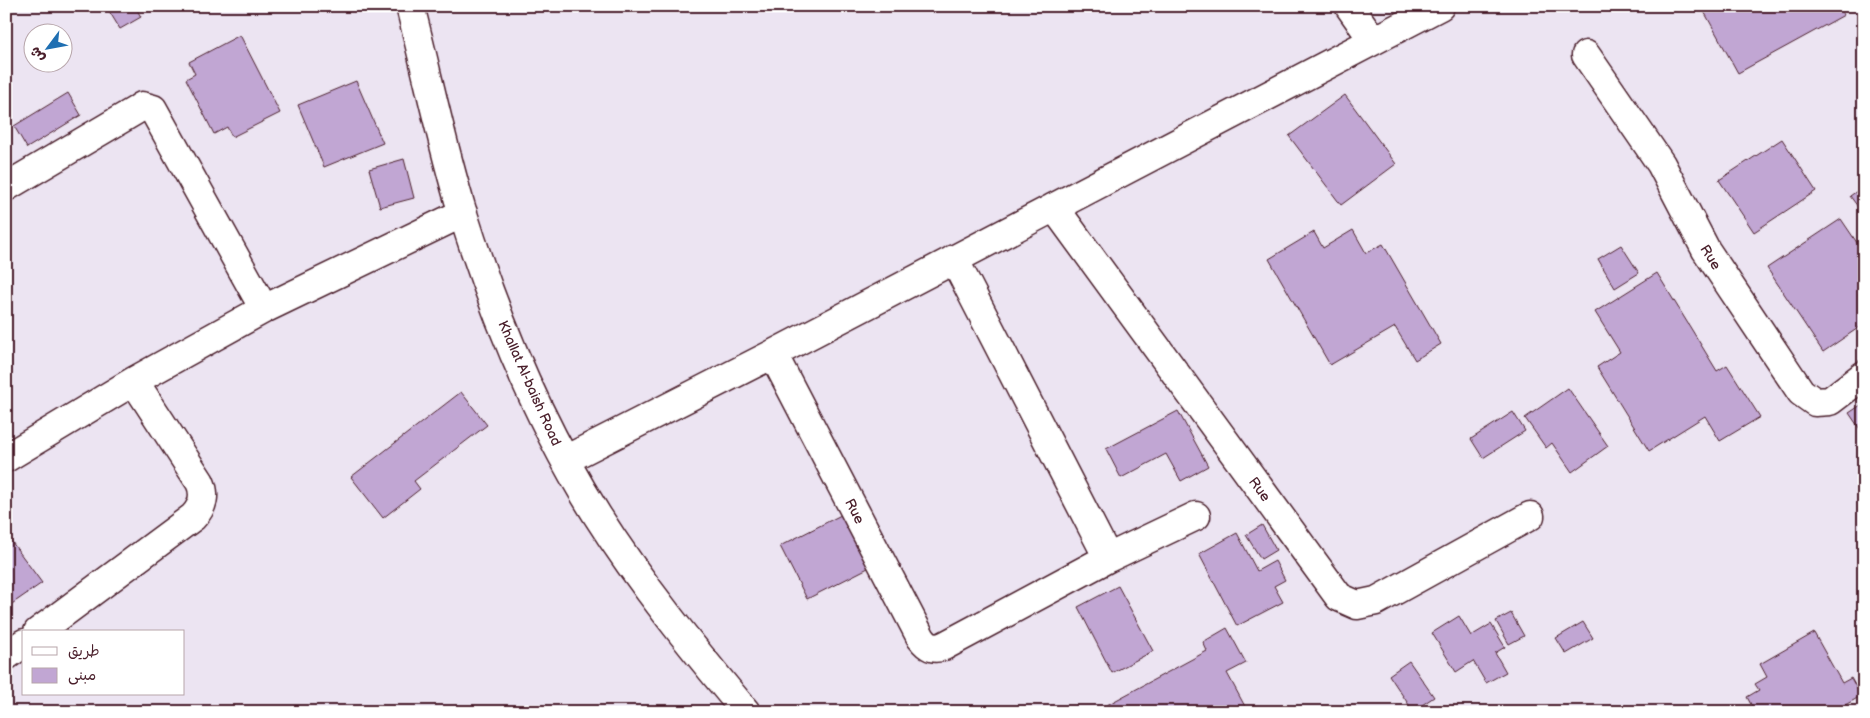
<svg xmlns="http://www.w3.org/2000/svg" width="1870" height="718" font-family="'Balsamiq Sans','Playpen Sans Arabic',sans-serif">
<rect width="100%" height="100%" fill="#ece4f2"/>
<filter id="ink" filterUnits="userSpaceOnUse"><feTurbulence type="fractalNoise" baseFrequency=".02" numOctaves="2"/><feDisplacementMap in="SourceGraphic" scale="10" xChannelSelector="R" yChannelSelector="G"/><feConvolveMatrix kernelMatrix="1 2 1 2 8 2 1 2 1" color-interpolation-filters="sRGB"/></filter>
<g filter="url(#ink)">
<path fill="#c1a6d3" stroke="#4a1f2b" d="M106 6H135L141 17 120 29Z
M1701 6H1839L1844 15 1738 73Z
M240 35 280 113 232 137 227 127 214 134 186 79 195 74 189 62Z
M356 81 383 143 324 167 298 105Z
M68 93 81 115 27 148 14 126Z
M1345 95 1396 164 1341 205 1289 136Z
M1782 139 1816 191 1754 232 1719 180Z
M404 159 414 198 380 207 369 169Z
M1864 186V215L1850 196Z
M1841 219 1864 253V290L1858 294 1864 302V324L1823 352 1767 268Z
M1353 230 1366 253 1383 244 1441 344 1415 360 1395 327 1330 365 1269 259 1314 232 1323 248Z
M1621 245 1639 273 1615 288 1598 259Z
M1657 273 1717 371 1727 365 1760 417 1720 441 1705 416 1649 451 1597 367 1620 352 1595 312Z
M1568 388 1608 446 1572 472 1552 443 1546 448 1525 418Z
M461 392 487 425 414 481 420 489 383 518 351 477Z
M1864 403V435L1849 413Z
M1178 411 1208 466 1181 481 1166 454 1121 478 1106 449Z
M1513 412 1525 431 1483 458 1471 439Z
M841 515 868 568 807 599 780 546Z
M1262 525 1276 550 1261 559 1246 535Z
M1237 533 1257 571 1275 561 1285 580 1274 586 1283 602 1237 626 1199 554Z
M6 534 42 583 6 608Z
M1118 586 1153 651 1112 673 1078 607Z
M1511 613 1524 636 1509 644 1496 621Z
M1459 616 1471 636 1491 624 1505 647 1495 653 1506 672 1486 683 1473 661 1456 672 1432 633Z
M1583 622 1593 638 1566 654 1556 638Z
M1227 628 1246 663 1227 673 1248 712H1094L1207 651 1203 642Z
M1814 633 1842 683 1851 678 1861 696 1833 712H1755L1747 697 1759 690 1755 684 1767 677 1760 664Z
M1409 661 1434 697 1413 711 1389 675Z"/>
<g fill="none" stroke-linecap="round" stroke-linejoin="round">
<defs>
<path id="minor" d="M410 6C428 76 442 146 463 214 496 319 539 423 597 515 642 586 693 648 746 712
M1349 6 1373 40
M1586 55 1661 164 1706 250 1801 392 1815 402 1830 401 1864 375
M6 187 138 109 142 106 153 109 264 309
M1054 207 1339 597 1357 605 1376 601 1530 516
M954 259 1108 558
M773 354 921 638C928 647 933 650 944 646L1108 558 1196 516
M6 458 134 381 264 309 463 213
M565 460 773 354 1440 6
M38 632 193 517C203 507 206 495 200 482L134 381
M6 656 24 643"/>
</defs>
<use href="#minor" stroke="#4a1f2b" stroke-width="31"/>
<use href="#minor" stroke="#fff" stroke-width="28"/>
</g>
</g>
<g text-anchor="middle" stroke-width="4" stroke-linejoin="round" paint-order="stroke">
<g font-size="14" fill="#4a1f2b" stroke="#fff">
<text transform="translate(1711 257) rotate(58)" y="5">Rue</text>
<text transform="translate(530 383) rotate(66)" y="5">Khallat Al-baish Road</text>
<text transform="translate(1260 489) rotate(54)" y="5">Rue</text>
<text transform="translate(855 511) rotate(63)" y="5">Rue</text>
</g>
</g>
<rect width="1870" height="718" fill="none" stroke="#fff" stroke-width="25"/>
<rect x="12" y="12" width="1845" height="693" fill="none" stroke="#4a1f2b" stroke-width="2" filter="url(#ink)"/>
<rect x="22" y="630" width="162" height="65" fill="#ffffff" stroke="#b7a5aa"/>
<rect x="32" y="647" width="25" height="8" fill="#ffffff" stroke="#b7a5aa"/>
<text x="68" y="656" font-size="15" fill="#4a1f2b">طريق</text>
<rect x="32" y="668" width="25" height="15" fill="#c1a6d3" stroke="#b7a5aa"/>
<text x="68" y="680" font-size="15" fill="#4a1f2b">مبنى</text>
<g transform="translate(48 48) rotate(238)"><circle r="24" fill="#ffffff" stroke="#b7a5aa"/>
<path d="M0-4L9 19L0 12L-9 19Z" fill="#1f6fb2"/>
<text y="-8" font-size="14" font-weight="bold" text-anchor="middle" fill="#4a1f2b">ش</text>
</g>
</svg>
